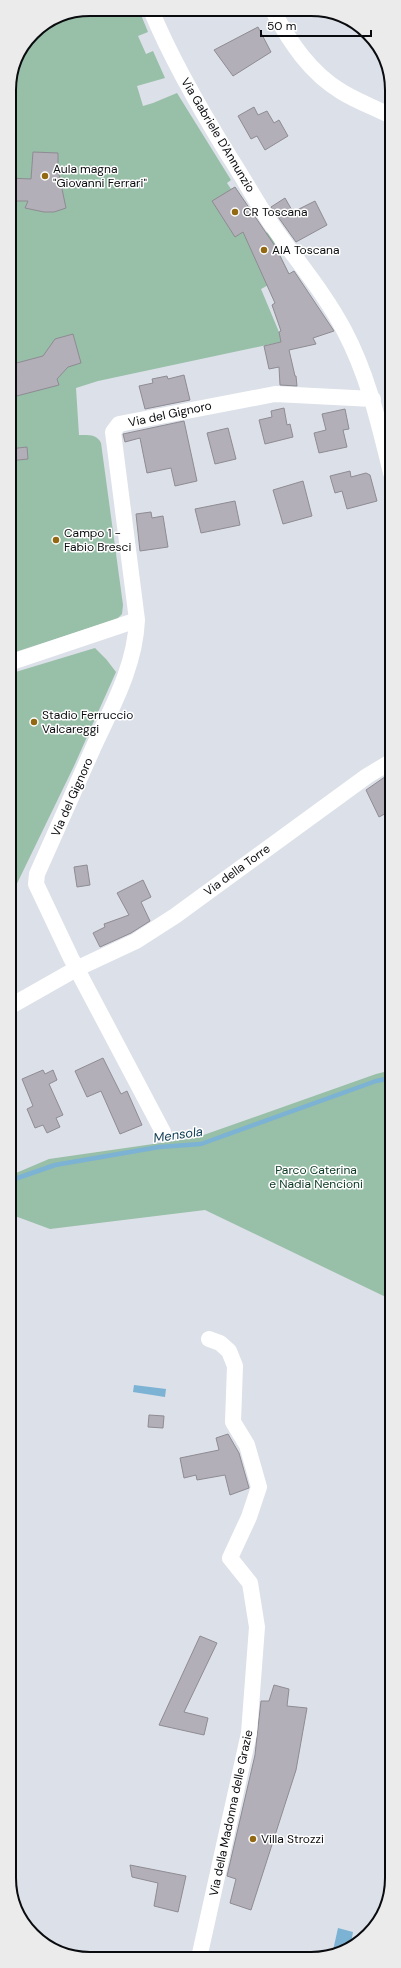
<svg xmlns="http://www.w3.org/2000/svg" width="401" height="1968" font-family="'DM Sans',sans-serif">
<rect width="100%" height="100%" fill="#dce0e8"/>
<path fill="#98bfa7" d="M90 9 139 10 148 32 138 36 146 54 153 51 165 78 137 86 143 106 153 103 177 93 231 180 227 183 231 189 235 187 263 232 270 233 289 274 261 289 279 332 281 342 98 381 76 388 79 435C88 435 97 434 101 443L123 605 122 614 117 619 9 654V85L15 59 33 33 59 15Z
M95 648 106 659 116 672 74 766 9 900V674Z
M392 1070V1300L205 1210 50 1229 15 1216 9 1219V1176L49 1159 195 1138 376 1074Z"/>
<path fill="#7cb2d4" d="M134 1385 166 1389 165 1397 133 1392Z
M338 1928 353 1932 350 1949 332 1955Z"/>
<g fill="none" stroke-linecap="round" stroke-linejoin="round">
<path stroke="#7cb2d4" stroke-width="4.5" d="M9 1181 55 1165 159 1147 201 1144 376 1081 392 1078"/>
</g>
<path fill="#b3afb8" stroke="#8e8b93" d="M258 27 271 52 233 76 214 50Z
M254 107 258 115 267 111 274 123 279 120 288 136 265 150 257 136 251 139 238 116Z
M33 152 58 153V170L66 208 54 212H44L25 208 28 201H9V178L31 179Z
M235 187 279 252H278L289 274 294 271 334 331 313 338 316 344 289 350 295 376H296L297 386 280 385 279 367 269 369 264 346 281 342 279 332 281 331 272 305 275 303 243 232 235 237 212 201Z
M285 198 293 212 315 201 327 225 296 242 271 207Z
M73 334 81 363 68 367 57 379 59 385 9 398V365L43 356 55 339Z
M184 375 190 400 145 409 139 386 153 383 152 379 167 376 168 379Z
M284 408 287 425 290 424 293 437 265 444 259 420 272 417 271 411Z
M345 409 349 429 343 430 347 447 319 453 314 433 326 430 322 414Z
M184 421 197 481 175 486 171 468 147 473 140 438 125 442 123 434Z
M228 428 236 459 215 464 207 433Z
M27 447 28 459 9 461V449Z
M350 471 351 477 366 473 370 475 377 501 347 509 342 491 335 493 330 476Z
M303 481 312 516 283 524 273 490Z
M235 501 240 525 201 533 195 509Z
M151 512 152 518 163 516 168 547 140 551 136 514Z
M392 772V810L379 817 366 790Z
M87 865 90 885 77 887 74 867Z
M143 880 151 897 141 902 150 921 131 933 100 947 93 933 105 927 104 924 129 915 117 893Z
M103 1058 121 1094 127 1091 142 1125 120 1134 101 1091 87 1097 75 1071Z
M43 1070 45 1074 53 1070 57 1080 49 1084 63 1115 56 1118 60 1127 47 1133 43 1125 35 1128 27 1109 33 1106 22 1079Z
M149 1415 164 1416 163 1428 148 1427Z
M228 1434 239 1453 249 1488 230 1495 225 1475 197 1480 196 1475 184 1478 180 1458 219 1450 216 1438Z
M200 1636 217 1643 184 1712 208 1718 204 1735 159 1725Z
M274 1685 289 1689 287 1706 307 1708 296 1770 251 1910 230 1903 236 1879 227 1876 255 1755 261 1701H269Z
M130 1865 186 1876 178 1912 154 1906 158 1883 132 1877Z"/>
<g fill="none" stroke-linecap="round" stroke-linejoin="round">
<path stroke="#fff" stroke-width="16" d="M151 10C172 61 200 109 229 156 244 179 257 203 272 225 296 260 324 292 344 330 368 375 379 424 391 473
M273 11C290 42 310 73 342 92 357 101 375 108 391 116
M9 663 137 620
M9 1007 76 969 136 941 175 916 367 776 392 761
M163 1132 71 958 36 884 37 874C56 831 75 789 94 746 113 705 135 666 137 620L113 432 119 424 275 394 373 399
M199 1958 249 1733 257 1627 250 1583 230 1558 249 1517 259 1487 247 1445 233 1422 235 1366 229 1351 220 1343 209 1339"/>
</g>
<g fill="#926812" stroke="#fff" stroke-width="1.5">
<circle cx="45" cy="176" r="4"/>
<circle cx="235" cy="212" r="4"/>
<circle cx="264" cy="250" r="4"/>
<circle cx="56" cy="540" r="4"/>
<circle cx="34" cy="722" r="4"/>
<circle cx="253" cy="1839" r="4"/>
</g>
<g text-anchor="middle" stroke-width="3" stroke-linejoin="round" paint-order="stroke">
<g font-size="12" fill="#0a0b0e" stroke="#fff">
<text transform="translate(218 135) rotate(59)" y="4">Via Gabriele D'Annunzio</text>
<text transform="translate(170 414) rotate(-12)" y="4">Via del Gignoro</text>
<text transform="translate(72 797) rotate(-66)" y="4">Via del Gignoro</text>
<text transform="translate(237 870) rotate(-36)" y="4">Via della Torre</text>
<text transform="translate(231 1813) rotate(-78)" y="4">Via della Madonna delle Grazie</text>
</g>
<g font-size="12" fill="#0a0b0e" stroke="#fff" text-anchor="start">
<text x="53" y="173">Aula magna<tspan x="53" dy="14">"Giovanni Ferrari"</tspan></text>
<text x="243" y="216">CR Toscana</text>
<text x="272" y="254">AIA Toscana</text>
<text x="64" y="537">Campo 1 -<tspan x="64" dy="14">Fabio Bresci</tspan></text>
<text x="42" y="719">Stadio Ferruccio<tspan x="42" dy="14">Valcareggi</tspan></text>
<text x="261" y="1843">Villa Strozzi</text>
</g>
<g font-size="12" fill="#0a3822" stroke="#fff">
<text x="316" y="1174">Parco Caterina<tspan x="316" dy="14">e Nadia Nencioni</tspan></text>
</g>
<g font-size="13" font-style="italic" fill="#16425a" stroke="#fff">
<text transform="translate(178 1134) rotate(-8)" y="5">Mensola</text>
</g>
</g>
<path d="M0 0H401V1968H0ZM90 16H311A74 74 0 0 1 385 90V1878A74 74 0 0 1 311 1952H90A74 74 0 0 1 16 1878V90A74 74 0 0 1 90 16Z" fill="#ebebec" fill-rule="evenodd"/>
<path fill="none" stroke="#0a0b0e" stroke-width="2" d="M90 16H311A74 74 0 0 1 385 90V1878A74 74 0 0 1 311 1952H90A74 74 0 0 1 16 1878V90A74 74 0 0 1 90 16Z"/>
<path d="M261 30v6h110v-6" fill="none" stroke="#0a0b0e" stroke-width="2"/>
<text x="267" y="30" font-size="12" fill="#0a0b0e" stroke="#ffffff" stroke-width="3" paint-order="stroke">50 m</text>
</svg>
